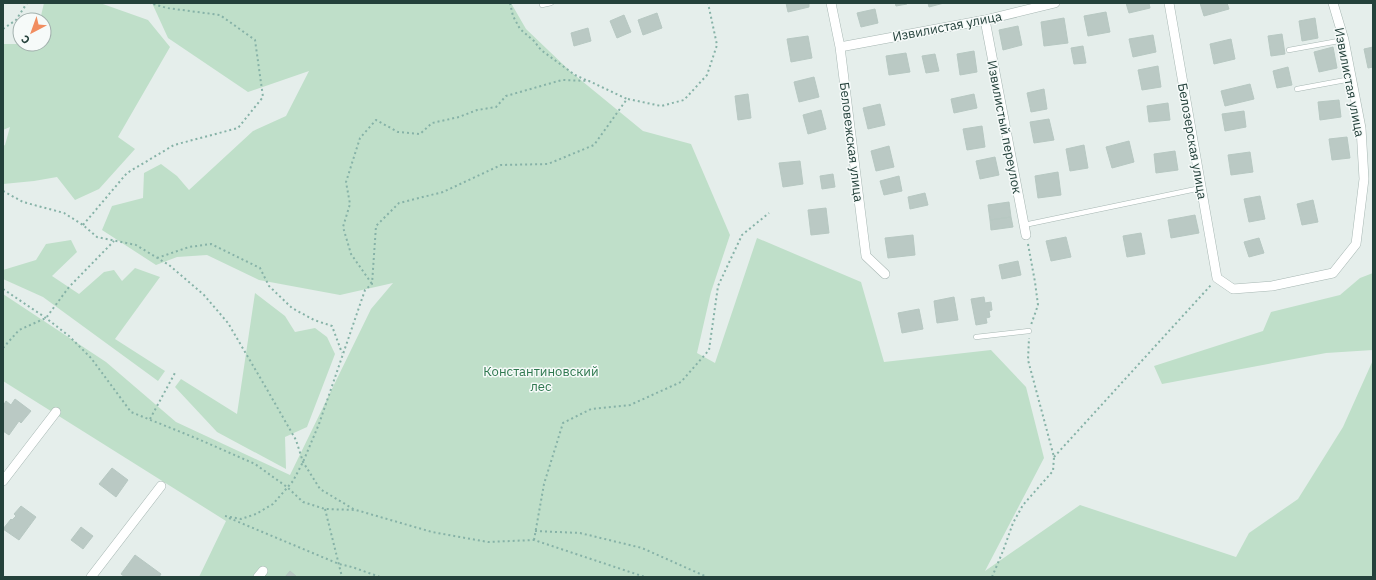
<svg xmlns="http://www.w3.org/2000/svg" width="1376" height="580" font-family="'IBM Plex Sans',sans-serif">
<rect width="100%" height="100%" fill="#e5eeeb"/>
<path fill="#bfdfc9" d="M44 3H100L148 20 170 47 118 137 135 149 99 189 75 200 57 177 34 181 3 184V146L5 145 10 127 3 130V44H44V20H40Z
M152 3H511L526 29 571 72 643 131 691 144 730 235 711 292 697 353 715 363 757 238 861 282 884 362 991 350 1026 387 1044 458 985 571 1080 505 1236 557 1249 533 1298 499 1343 427 1373 360V577H199L226 521 3 381V294L106 362 176 422 290 475 371 309 393 283 340 295 259 280 207 255 177 257 156 265 102 230 112 206 143 198 144 173 161 164 177 176 189 190 253 131 286 116 309 71 248 92 168 38Z
M71 240 77 252 52 276 79 294 104 272 114 270 122 281 135 268 160 277 115 339 165 371 158 381 43 297 3 279V270L36 260 46 244Z
M1373 273V350L1326 353 1162 384 1154 366 1263 331 1271 312 1340 295 1360 278Z
M255 293 285 316 295 332 315 328 327 337 335 354 307 427 285 437 286 469 217 432 175 387 181 379 237 414Z"/>
<path fill="#bac9c4" stroke="#b7c8c2" d="M786 3H809V7L788 12Z
M895 3H907V4L896 6Z
M928 3H944L929 7Z
M1126 3H1149L1150 8 1129 13Z
M1200 3H1227L1229 9 1204 16Z
M875 9 878 23 861 27 857 13Z
M1106 12 1110 32 1088 36 1084 16Z
M657 13 662 28 643 35 638 20Z
M624 15 631 32 617 38 610 21Z
M1064 18 1068 43 1044 46 1041 22Z
M1315 18 1318 38 1302 41 1299 21Z
M1018 26 1022 45 1003 50 999 30Z
M588 28 591 41 574 46 571 33Z
M1282 34 1285 54 1271 56 1268 36Z
M1153 35 1156 52 1133 57 1129 39Z
M808 36 812 58 791 62 787 39Z
M1231 39 1235 59 1214 64 1210 44Z
M1083 46 1086 63 1074 64 1071 48Z
M1333 47 1337 68 1319 72 1314 52Z
M1373 47V67L1368 68 1364 49Z
M974 51 977 72 960 75 957 54Z
M906 53 910 72 889 75 886 56Z
M935 54 939 71 926 73 922 56Z
M1158 66 1161 87 1142 90 1138 70Z
M1288 67 1292 85 1277 88 1273 71Z
M814 77 819 97 799 102 794 82Z
M1250 84 1254 99 1225 106 1221 91Z
M1044 89 1047 109 1031 112 1027 93Z
M748 94 751 118 738 120 735 96Z
M974 94 977 108 954 113 951 99Z
M1339 100 1341 117 1320 120 1318 102Z
M1168 103 1170 120 1149 122 1147 106Z
M880 104 885 125 868 129 863 108Z
M821 110 826 129 808 134 803 115Z
M1244 111 1246 127 1225 131 1222 114Z
M1049 119 1054 140 1034 143 1030 122Z
M982 126 985 147 967 150 963 129Z
M1347 137 1350 158 1332 160 1329 139Z
M1129 141 1134 162 1112 168 1106 147Z
M1084 145 1088 168 1070 171 1066 149Z
M889 146 894 167 876 171 871 151Z
M1175 151 1178 170 1156 173 1154 154Z
M1250 152 1253 172 1231 175 1228 155Z
M995 157 999 175 980 179 976 161Z
M800 161 803 184 783 187 779 163Z
M1058 172 1061 195 1038 198 1035 176Z
M833 174 835 187 822 189 820 176Z
M899 176 902 191 884 195 880 181Z
M925 193 928 205 910 209 908 197Z
M1260 196 1265 219 1249 222 1244 199Z
M1313 200 1318 222 1302 225 1297 204Z
M1009 202 1011 217 990 220 988 205Z
M826 208 829 233 811 235 808 210Z
M1195 215 1199 233 1171 238 1168 220Z
M1011 217 1013 227 991 230 990 220Z
M1141 233 1145 254 1127 257 1123 236Z
M913 235 915 255 888 258 885 238Z
M1066 237 1071 257 1051 261 1046 241Z
M1259 238 1264 253 1249 257 1244 242Z
M1018 261 1021 275 1002 279 999 265Z
M954 297 958 320 937 323 934 301Z
M984 297 985 303 991 302 992 310 989 311 990 317 986 318 987 323 976 325 971 299Z
M919 309 923 329 902 333 898 313Z
M15 399 31 411 21 423 19 421 9 435 3 431V406L6 401 11 405Z
M112 468 128 480 116 497 99 484Z
M21 506 36 517 19 540 3 529 11 519 12 520 16 516 14 514Z
M81 527 93 536 83 549 71 540Z
M135 555 161 574 159 577H125L121 574Z
M290 571 297 577H285Z"/>
<g fill="none" stroke-linecap="round" stroke-linejoin="round">
<defs>
<path id="service" d="M542 5 551 3
M1289 50 1344 40
M1297 89 1351 79
M1024 225 1201 188
M976 337 1029 331"/>
<path id="minor" d="M831 3 840 47 866 256 885 274
M1169 3 1217 278 1233 289 1272 286 1333 273 1356 244 1364 179 1361 128 1344 40 1333 3
M985 20 1026 235
M840 47 985 20 1055 3
M3 481 56 412
M91 577 161 486
M258 577 263 571"/>
</defs>
<use href="#service" stroke="#a7b7b3" stroke-width="5.5"/>
<use href="#minor" stroke="#a7b7b3" stroke-width="10"/>
<path stroke="#86b2a7" stroke-width="2" stroke-dasharray="2 3" stroke-linecap="butt" d="M510 3 513 16 520 29 534 41 541 50 575 75 586 80
M3 29 16 20 27 3
M628 99 661 106 684 100 707 75 717 45 708 3
M3 191 23 202 64 213 83 225 97 237 136 245 169 265 204 295 228 323 265 386 296 440 303 462 320 489 355 510
M83 225 127 173 174 145 238 128 263 97 255 40 220 15 167 8 150 3
M1028 244 1035 282 1038 305 1031 325
M157 258 189 247 211 244 260 268 269 286 292 308 314 320 332 326 342 353
M3 289 46 318 69 336 91 358 131 412 198 439 255 464 287 487 303 502 325 509 356 510 432 532 488 542 534 540 645 577
M3 348 19 330 46 318 69 287 114 241
M150 419 176 371
M1054 457 1211 285
M325 509 342 577
M225 516 241 519 256 514 273 504 293 481 303 462 319 424 365 290 372 284 376 226 399 203 443 192 501 165 548 164 594 145 627 99 589 81 562 80 506 96 496 107 477 110 459 117 432 123 420 134 398 132 376 120 360 138 346 182 350 204 343 227 351 254 372 284
M229 518 339 564 352 567 380 577
M535 531 580 533 642 548 707 577
M534 540 544 484 563 423 591 409 630 405 681 382 709 350 718 286 742 235 769 213
M992 577 1003 551 1013 523 1023 505 1053 471 1054 457 1028 360 1029 338"/>
<use href="#service" stroke="#fff" stroke-width="4.5"/>
<use href="#minor" stroke="#fff" stroke-width="9"/>
</g>
<g text-anchor="middle" stroke-width="3" stroke-linejoin="round" paint-order="stroke">
<g font-size="13" fill="#24413b" stroke="#f6faf9">
<text transform="translate(947 26) rotate(-11)" y="5">Извилистая улица</text>
<text transform="translate(1350 82) rotate(79)" y="5">Извилистая улица</text>
<text transform="translate(1005 127) rotate(79)" y="5">Извилистый переулок</text>
<text transform="translate(1193 141) rotate(80)" y="5">Белозерская улица</text>
<text transform="translate(852 142) rotate(83)" y="5">Беловежская улица</text>
</g>
<g font-size="13" fill="#2e784f" stroke="#f6faf9">
<text x="541" y="376">Константиновский<tspan x="541" dy="15">лес</tspan></text>
</g>
</g>
<rect width="1376" height="580" fill="none" stroke="#24413b" stroke-width="8"/>
<g transform="translate(32 32) rotate(221)"><circle r="19" fill="#f6faf9" stroke="#a2b0ad"/>
<path d="M0-3L7 15L0 10L-7 15Z" fill="#f18d60"/>
<text y="-6" font-size="11" font-weight="bold" text-anchor="middle" fill="#24413b">С</text>
</g>
</svg>
